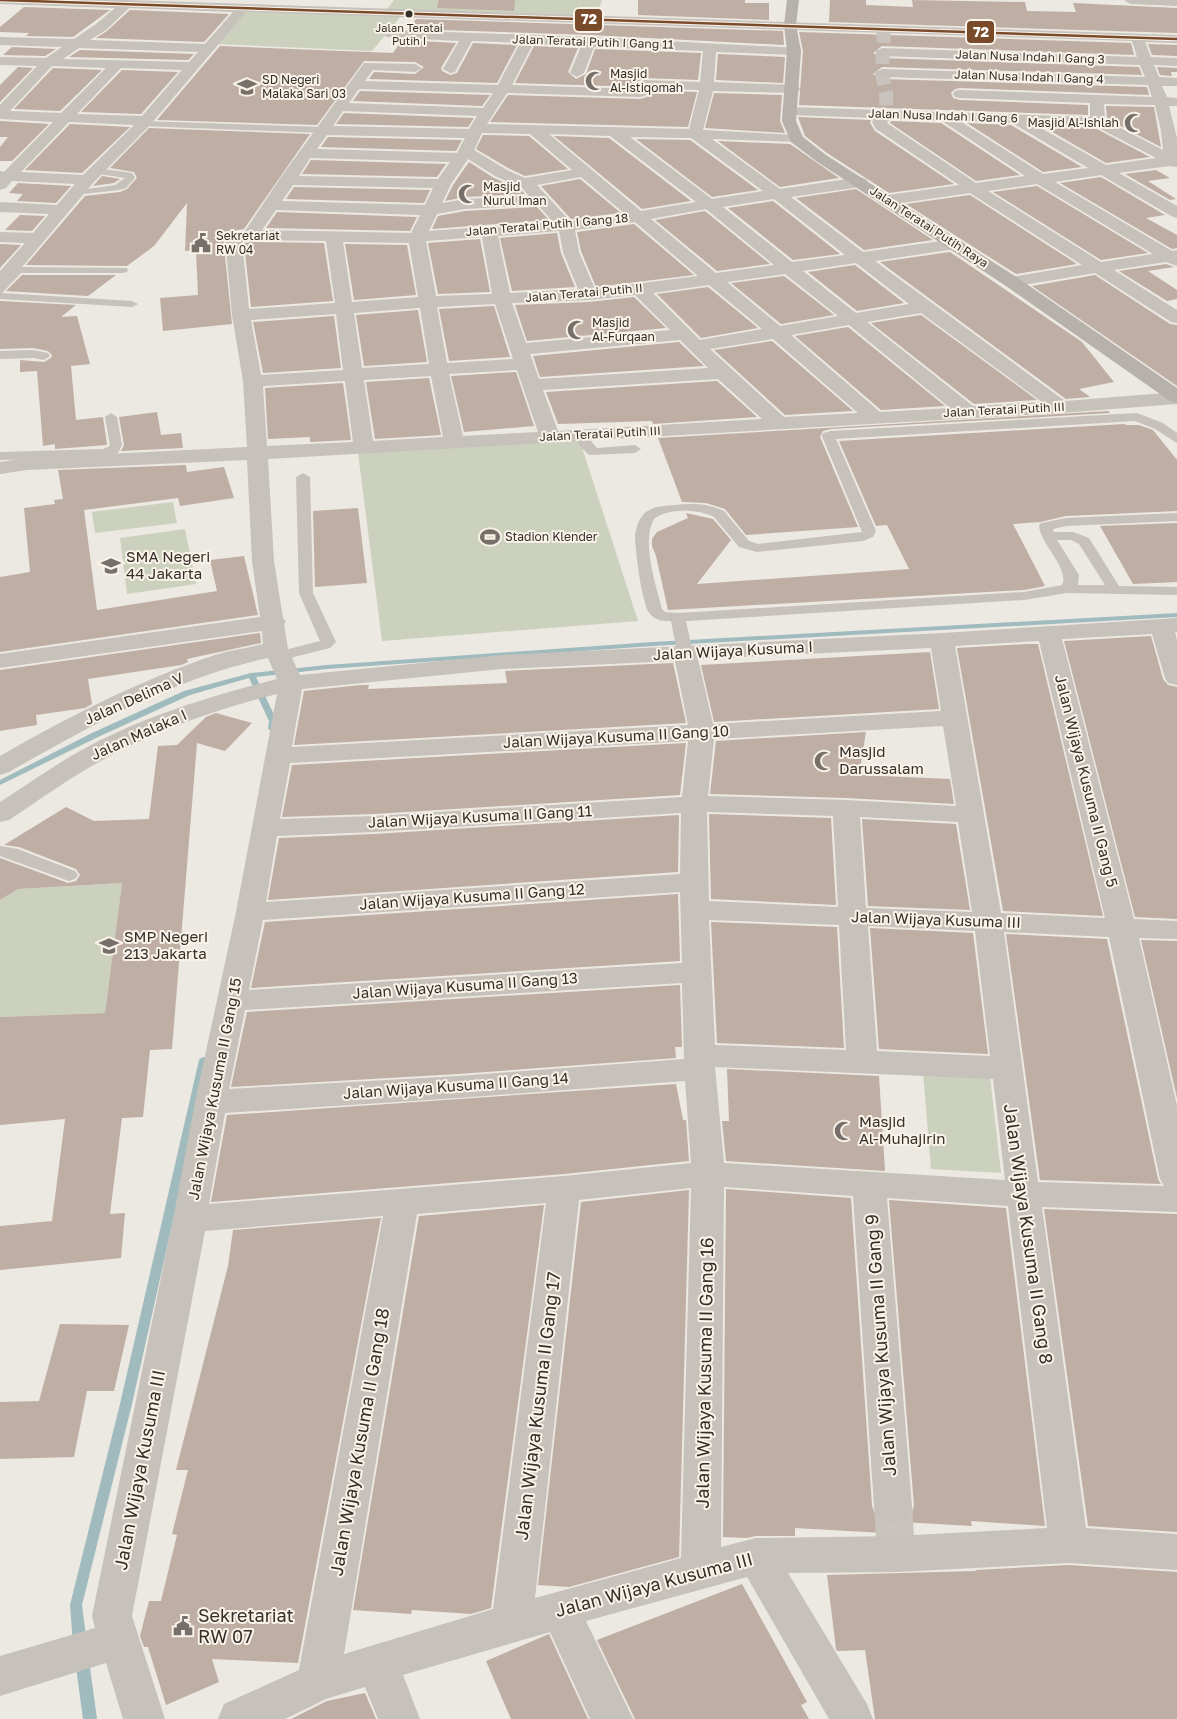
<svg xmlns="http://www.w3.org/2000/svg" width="1177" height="1719" font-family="'Golos Text',sans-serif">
<rect width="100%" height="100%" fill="#ece8e2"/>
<path fill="#ccd1bd" d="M394 0H602L596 19 385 12Z
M245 10 403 14 372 51 215 44Z
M579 438 638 621 382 641 358 453Z
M173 502 177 523 95 533 92 512Z
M185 529 196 584 127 594 120 538Z
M122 883 105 1013 0 1017V900L18 889Z
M923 1072 990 1076 1001 1173 931 1169Z"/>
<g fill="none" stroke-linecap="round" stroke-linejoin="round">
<path fill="#9fbbbd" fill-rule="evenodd" d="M1177 613V617L653 646 327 669 256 677 277 721 275 731H272L268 729 269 721 249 678 190 695 98 737 0 785V780L92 733 184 691 251 673 327 665 653 642Z
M204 1057 207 1058 209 1060 132 1404 82 1605 87 1644 85 1648 80 1650 75 1648 73 1644 70 1605 120 1404 199 1060 201 1058Z
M82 1654 87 1656 89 1660 97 1719H83L75 1660 77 1656Z"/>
</g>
<path fill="#bfaea4" d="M439 0H515L514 11 437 8Z
M638 0H745V3H769V20L638 15Z
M830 0H866V5L913 7 912 0 1025 2 1027 11 1076 12 1073 3 1177 8V33L829 22Z
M24 7 110 10 73 37 26 36 29 33 0 32V27Z
M130 10 229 14 204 42 96 38 107 31Z
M416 19 783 31 784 45 590 35 409 29Z
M799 32 1131 43 1134 55 882 46 873 53 882 58 1139 67 1142 75 882 67 873 74 882 79 1147 87 1149 95 960 88 955 89 951 93 953 98 960 100 1088 105V115L799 105 803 51Z
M402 40 456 43 441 68 442 71 450 75 457 73 473 43 517 45 497 83 369 79 374 72 415 74 424 67 415 62 364 61 317 125 157 120 220 46 393 53Z
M1148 44 1177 45V56L1152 55Z
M534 46 578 48 568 72 576 79 586 74 595 49 701 53 698 80 644 78 635 83 639 87 515 83Z
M12 47 56 49 45 56 3 55Z
M80 50 194 54 188 60 69 57Z
M718 54 785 57 783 83 716 80Z
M18 67 33 68 0 102V85Z
M1157 67 1177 68V72H1171L1172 76 1160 75Z
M53 68 102 70 60 111 14 109Z
M122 70 178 72 141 114 81 112Z
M647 90 697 92 688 127 490 122 508 95 640 99 647 97 649 94Z
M360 91 490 95 482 106 353 101Z
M714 93 782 95 780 121 785 133 705 128Z
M1106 106 1154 107 1161 147 1107 119Z
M344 113 474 118 468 127 336 124Z
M798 117 871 120 870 123 875 131 954 184 889 193 827 153 805 136Z
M0 121 49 124 12 161H0V147L8 137H0Z
M891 121 941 123 1020 175 976 181 890 123Z
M967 123 1011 125 1082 167 1043 172Z
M70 124 130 127 82 173 25 170Z
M1042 126 1095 128 1150 157 1106 163Z
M149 128 310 134 244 229 227 232 223 237 232 324 163 331 160 298 198 295 196 250 185 251 187 203 154 246 127 266 26 265 85 196 120 192 127 189 137 178 134 172 110 168Z
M483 135 529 136 568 169 525 176 508 168 476 149Z
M554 136 609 138 691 201 642 209Z
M328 137 462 140 456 151 321 147Z
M636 139 690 140 758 190 712 197Z
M718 141 790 144 839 178 780 187Z
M311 160 446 164 437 177 302 174Z
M469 162 494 178 521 190 525 194 465 197 445 201 453 185Z
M1156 170 1170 178 1148 181 1176 199 1170 200 1125 174Z
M102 176 120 179 114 183 93 186Z
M1101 177 1165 215 1146 218 1177 235V248L1172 249 1060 183Z
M580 179 621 213 571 219 541 186Z
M18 183 71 186 56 203 17 201 23 194 9 193Z
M1037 186 1148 253 1101 260 993 192Z
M294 187 430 190 424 203 286 199Z
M856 189 933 240 864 250 796 198Z
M970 195 1077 264 1016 274 906 204Z
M773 201 840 254 793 260 728 208Z
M537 207 549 220 432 229 438 216 465 211Z
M705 211 770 264 717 271 655 220Z
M277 212 417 217 410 231 266 228Z
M20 215 45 216 32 231 5 230Z
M634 224 694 275 596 287 581 251 577 232Z
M557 233 561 253 575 287 512 291 500 238Z
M480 239 490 292 438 294 428 243Z
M251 242 324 243 333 301 251 307 244 243Z
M0 244 21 245 0 268Z
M345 244 407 245 416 295 354 300Z
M950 252 1082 342 1114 382 1079 389 1090 397 1066 399 880 262Z
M1166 264 1174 267 1148 271 1177 290V299L1167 301 1119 271Z
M855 265 904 303 857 311 808 272Z
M22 275H116L88 296 6 291Z
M1095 275 1170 324 1177 325V386L1032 286Z
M784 276 834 315 781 324 731 283Z
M708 287 758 328 701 338 657 294Z
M634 297 666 328 527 341 515 305 589 302Z
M0 301 76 305 61 317 77 316 90 364 71 366 76 420 103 417 107 445 55 449V444L43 446 37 371 20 372V360L44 362 51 358 52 355 48 351 33 348 0 349Z
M494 306 510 357 449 361 439 309Z
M418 310 427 362 364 366 356 315Z
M921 315 1037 400 974 404 871 323Z
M334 316 341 368 263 373 253 322Z
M848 327 945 406 881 410 795 336Z
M772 341 853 411 785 415 714 350Z
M679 342 704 366 540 377 533 356Z
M516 372 534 426 464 432 451 376Z
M429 378 441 435 375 439 366 382Z
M717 381 757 417 653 424 652 421 558 424 546 392Z
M343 383 351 440 310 442V437L268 439 265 388Z
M1108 411 1110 413 831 429 823 431 820 437 858 527 746 535 725 509 706 503 682 502 658 438Z
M157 412 161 435 181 433 183 448 121 451 124 445 119 417Z
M1124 424 1127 425H1139L1153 430 1177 460V511L1066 516 1040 522 1013 524 1045 586 1024 590 668 610 656 556 652 546V539L657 532 688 518 686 513 713 519 731 540 697 584 909 569 887 525 876 526 839 441Z
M186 465 187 472 224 467 234 498 180 506 178 498 84 510 97 610 217 591 210 560 244 556 258 615 0 652V577L30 572 24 508 55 504 54 500 63 499 58 470Z
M358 508 367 583 315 587 313 511Z
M1177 523V582L1133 584 1100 526Z
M260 633 261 643 187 659 188 662 181 665 88 679 92 704 85 708 36 715 37 725 0 731V670Z
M1151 636 1163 679 1168 685 1177 687V919L1135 917 1064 641Z
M1027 644H1038L1103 916 1003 911 957 648Z
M930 652 939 709 714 722 701 665Z
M673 663 686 723 294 745 304 691 361 685H369L368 689 507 683 505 671Z
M216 713 252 723 225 751 197 743 172 1049 150 1050 143 1117 122 1118 110 1214 125 1213 121 1258 0 1270V1226L52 1221 65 1119 0 1125V1017L105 1013 122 883 18 889 0 900V858L68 883 76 881 80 875 76 869 19 847 4 845 66 807 94 821 149 819 158 746 177 745 206 717Z
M866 732 859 775 950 779 954 804 846 798 710 794 716 741Z
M686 743 680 795 374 814 282 817 292 765Z
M709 814 831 818 836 905 711 899Z
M679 815 678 872 268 900 279 838 374 834Z
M862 819 956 824 970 910 868 906Z
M678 894 680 961 251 988 265 922Z
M711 922 837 927 844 1048 717 1043Z
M870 928 973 933 988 1054 879 1049Z
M1006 934 1107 939 1158 1179 1161 1184 1040 1180Z
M1141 940 1177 941V1098Z
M680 985 682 1047H675L676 1058 458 1074 231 1087 247 1012Z
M727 1069 879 1076 885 1171 726 1161 722 1121H729Z
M676 1084 683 1120H686L689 1161 564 1174 211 1202 227 1115Z
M726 1189 851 1198 872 1506 877 1519 883 1521 884 1533 795 1528V1536H756L747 1538 723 1537Z
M689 1190 679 1557 569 1587 538 1585 581 1202Z
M889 1200 1006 1208 1045 1526 971 1521 972 1526 902 1522 909 1519 914 1506Z
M544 1205 491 1608 471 1614 412 1610 411 1614 353 1610 419 1216Z
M1044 1209 1177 1214V1532L1088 1526Z
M381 1218 298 1663 212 1659 219 1682 166 1705 148 1647H144L140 1636 149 1601H161L177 1535 172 1534 188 1470H176L228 1266 233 1230Z
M60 1324 129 1325 114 1391H87L74 1457 0 1459V1402L39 1401Z
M1069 1565 1177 1572V1719H875L865 1650 837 1651 836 1649 827 1575 976 1571V1570Z
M742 1584 807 1702 801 1705 809 1719H635L597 1640Z
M549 1634 588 1719H511L486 1661Z
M365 1693 376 1719H291L327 1701Z"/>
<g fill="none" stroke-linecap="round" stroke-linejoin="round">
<path stroke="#c8c3bd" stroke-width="14" stroke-dasharray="14 7" stroke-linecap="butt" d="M884 29 882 73 886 92 887 114"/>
<path stroke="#c8c3bd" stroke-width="38" stroke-dasharray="38 19" stroke-linecap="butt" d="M893 1506 895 1537"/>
<path fill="#c6c1bb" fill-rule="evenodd" d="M143 121 323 127 328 130 323 133 140 126V122Z
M96 168 132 173 135 178 126 188 120 190 73 195V191L115 185 125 178 93 173 91 171Z
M18 267 127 268 128 270 127 272 123 273H21L2 293 132 301 138 304 132 307 0 299V283L14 268Z
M33 350 48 353 50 356 44 360 33 358 0 359V351Z
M111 413 117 417 122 445 118 453 104 457 0 460V452L103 449 108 447 110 445 105 417Z
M1137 413 1163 423 1177 433V443L1155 429 1135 421 836 439 876 531 873 537 863 541 757 552 739 547 714 517C698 509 668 508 654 519 641 542 656 585 662 609L665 612 678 613 1024 592 1062 585C1070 569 1041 545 1039 526L1041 523 1066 518 1177 513V521L1066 526 1053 529 1054 532H1073L1089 538 1119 586 1177 587V595L1067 593 1024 600 686 621 693 653 690 656H680L677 653 671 621C663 621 656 621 650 614 642 606 635 549 635 536 636 528 638 521 643 515 650 506 665 506 675 505 692 503 708 503 724 511L749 541 758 544 862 532 822 436 823 433 831 431ZM1057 540H1071L1079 544 1105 585H1078L1079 575Z
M581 431 586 432 590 440 597 448 635 445 641 449 635 453 589 455 579 445 575 435Z
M303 473 310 477 313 593 336 642 330 648 278 661 273 659 270 656 273 653 320 641 299 593 296 477Z
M0 846 18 849 75 871 78 875 75 879 69 881 0 856Z"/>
<path fill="#c6c1bb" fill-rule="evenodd" d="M0 0H126L1177 35V43L1145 42 1151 57 1177 58V66L1154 65 1159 77 1177 78V86H1162L1167 97 1177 98V106H1169L1177 138V167L1169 166 1119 173 1177 206V218L1171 216 1101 175 1055 182 1172 251 1177 250V266L1166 262 1114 270 1177 310V323L1171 322 1095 273 1012 287 1006 286 1003 282 1006 278 1082 265 970 193 888 205 882 203 880 200 882 197 888 195 959 185 876 129 872 122 874 118 789 115 784 114 782 111 784 108 789 107 1090 117V103L960 98 955 97 953 94 955 91 960 90 1152 97 1148 85 882 77 875 73 882 69 1145 77 1140 65 882 56 875 52 882 48 1137 57 1132 41 246 12 151 124 93 183 6 286 0 287V271L25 243 0 242V232L33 233 49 214 0 212V202L57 205 75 184 12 181 6 188 0 190V171L4 172 53 122 0 119V105L37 66 0 65V57L46 58 62 47 0 45V37L74 39 96 24 115 8 0 4ZM129 8 233 12 205 44 90 40 106 30ZM79 48 198 52 189 62 63 59ZM52 66 106 68 61 113 10 111ZM121 68 182 70 142 116 77 114ZM1104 104 1155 105 1161 131 1163 150 1105 120ZM890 119 942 121 1025 176 976 183 887 123ZM960 121 1012 123 1088 168 1043 174ZM69 122 134 125 83 175 21 172ZM1034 124 1095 126 1156 158 1106 165ZM1037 184 1153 254 1101 262 988 191Z
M1124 0H1177V6L1130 4Z
M391 30 590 37 799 48 801 51 799 54 794 55 716 52 714 82 793 85 798 86 800 89 798 92 793 93 713 91 703 130 796 135 801 136 803 139 801 142 712 139 780 189 860 177 866 179 868 182 866 185 860 187 791 197 863 252 955 239 961 240 963 244 961 248 955 249 875 261 1065 401 1177 392V404L1061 413 268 459 274 561 283 618 286 622 284 624 288 649 300 675 502 655 942 633 1177 618V632H1175L1177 640V685L1168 683 1165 678 1152 634 1062 639 1134 919 1177 921V939L1139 938 1177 1106V1212L1042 1207 1086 1528 1177 1534V1570L1069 1563 896 1572 788 1573 867 1704 873 1719H829L747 1577 586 1621 633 1719H590L550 1632 403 1675 420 1719H378L365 1687 326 1699 285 1719H218L224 1704 299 1670 383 1216 205 1231 132 1616 165 1719H123L106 1663 0 1696V1656L95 1628 92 1616 173 1219 195 1102 236 912 277 694C216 709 154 731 99 762 68 779 39 800 9 820L0 822V802C27 785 53 766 80 751 141 717 210 696 277 679L268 658C176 677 90 726 9 772L0 775V756C68 717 140 680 215 655 230 650 247 648 263 644L262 631 0 668V654L260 617 252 561 247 460 27 470 0 474V462L27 458 247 447 243 381 232 315 225 238 227 234 245 231 281 177 364 63 415 64 422 68 415 72 373 70 365 81 498 85 520 43 472 41 455 72 450 73 443 69 459 41 386 37 384 34ZM533 44 581 46 570 73 577 77 584 73 594 47 703 51 700 82 644 80 637 84 644 88 699 90 689 129 487 124 507 93 640 97 645 96 647 93 645 90 640 89 512 85ZM359 89 493 93 483 108 349 103ZM343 111 477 116 469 129 333 126ZM482 133 530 134 572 170 525 178 507 170 474 150ZM549 134 610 136 696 202 641 211ZM327 135 465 138 457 153 317 149ZM630 137 691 138 763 191 712 199ZM310 158 450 162 438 179 299 176ZM468 159 495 176 522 188 529 196 465 199 442 203 451 184ZM581 177 625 214 570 221 537 185ZM293 185 433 188 425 205 282 201ZM774 199 845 255 792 262 723 207ZM538 205 553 222 429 231 437 214 465 209ZM706 209 774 265 716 273 651 219ZM276 210 420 215 411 233 262 230ZM635 222 698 276 595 289 579 252 575 230ZM559 231 563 252 578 289 510 293 498 236ZM482 237 492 294 436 296 426 241ZM251 240 326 241 335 303 249 309 242 242ZM343 242 409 243 418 297 352 302ZM856 263 909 304 856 313 803 271ZM785 274 838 316 780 326 727 282ZM709 285 762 329 700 340 653 293ZM635 295 670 330 526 343 512 303 589 300ZM495 304 513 359 447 363 437 307ZM420 308 429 364 362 368 354 313ZM921 313 1042 402 973 406 867 322ZM336 314 343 370 261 375 251 320ZM849 325 950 408 880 412 791 335ZM773 339 858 413 784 417 710 349ZM680 340 708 368 539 379 530 354ZM517 370 538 432 463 436 449 374ZM431 376 443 437 373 441 364 380ZM718 379 762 419 558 431 543 390ZM345 381 353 442 267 446 263 386ZM1039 641 1105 918 1001 913 955 646ZM931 648 941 711 713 724 698 659ZM675 661 688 725 292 747 302 689 502 669ZM943 726 956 806 846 800 708 796 714 739ZM688 741 682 797 374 816 280 819 290 763ZM707 812 833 816 838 907 709 901ZM681 813 680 874 266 902 277 836 374 832ZM860 817 958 822 972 912 866 908ZM680 892 682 963 249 990 263 920ZM709 920 839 925 846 1050 715 1045ZM868 926 975 931 990 1056 877 1051ZM1004 932 1109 937 1160 1179 1164 1186 1038 1182ZM682 983 684 1059 458 1076 229 1089 245 1010ZM715 1067 993 1079 1005 1180 724 1163ZM685 1081 691 1163 564 1176 209 1204 225 1113 458 1098ZM724 1187 853 1196 874 1506 879 1518 893 1523 907 1518 912 1506 887 1198 1008 1206 1047 1528 896 1536 756 1538 721 1547ZM691 1188 681 1558 535 1598 579 1200ZM546 1203 493 1609 344 1654 417 1214Z"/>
<path fill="#b6b1ab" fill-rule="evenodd" d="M787 0H799L796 25 801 51 796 121 803 137 826 155 1018 278 1177 388V403L1170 401 1006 286 816 161 791 142 782 121 787 51 784 25Z"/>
<defs>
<path id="bus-1" d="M0 0 1177 39"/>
</defs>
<use href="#bus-1" stroke="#f9f3ea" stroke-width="4.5"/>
<use href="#bus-1" stroke="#7a4b2a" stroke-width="2.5"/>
</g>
<defs>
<symbol id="mosque-bare" viewBox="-9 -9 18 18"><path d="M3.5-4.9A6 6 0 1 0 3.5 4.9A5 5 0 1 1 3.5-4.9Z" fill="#766f6a" stroke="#f9f3ea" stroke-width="2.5" paint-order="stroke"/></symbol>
<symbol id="school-bare" viewBox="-9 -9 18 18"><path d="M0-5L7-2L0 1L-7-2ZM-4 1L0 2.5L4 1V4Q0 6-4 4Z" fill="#766f6a" stroke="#f9f3ea" stroke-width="2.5" paint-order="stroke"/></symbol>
<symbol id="civic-bare" viewBox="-9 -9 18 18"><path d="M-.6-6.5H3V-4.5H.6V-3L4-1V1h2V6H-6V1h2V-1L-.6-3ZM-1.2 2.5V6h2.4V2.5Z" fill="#766f6a" stroke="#f9f3ea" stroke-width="2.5" paint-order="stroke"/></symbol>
<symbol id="stadium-bare" viewBox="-9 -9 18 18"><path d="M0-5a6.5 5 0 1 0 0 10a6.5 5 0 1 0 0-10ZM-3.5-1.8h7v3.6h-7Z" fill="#766f6a" stroke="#f9f3ea" stroke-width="2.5" paint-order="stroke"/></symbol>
</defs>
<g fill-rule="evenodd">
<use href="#mosque-bare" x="581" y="67" width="28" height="28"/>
<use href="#school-bare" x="233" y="73" width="28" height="28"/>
<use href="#mosque-bare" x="1120" y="109" width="28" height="28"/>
<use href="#mosque-bare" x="454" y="180" width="28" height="28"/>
<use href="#civic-bare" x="187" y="229" width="28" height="28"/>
<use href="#mosque-bare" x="563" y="316" width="28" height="28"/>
<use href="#stadium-bare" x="476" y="523" width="28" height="28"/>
<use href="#school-bare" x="97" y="552" width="28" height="28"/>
<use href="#mosque-bare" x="810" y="747" width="28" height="28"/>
<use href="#school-bare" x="95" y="932" width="28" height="28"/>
<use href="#mosque-bare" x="830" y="1117" width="28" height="28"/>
<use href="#civic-bare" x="169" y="1612" width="28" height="28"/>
</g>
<circle fill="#362e29" stroke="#f9f3ea" stroke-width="2" cx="409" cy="14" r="4.5"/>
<g text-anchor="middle" stroke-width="4" stroke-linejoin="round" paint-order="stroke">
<g font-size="11" fill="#362e29" stroke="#f9f3ea">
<text x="409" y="32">Jalan Teratai<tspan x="409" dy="13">Putih I</tspan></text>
</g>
<g font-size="12" fill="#362e29" stroke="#f9f3ea">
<text transform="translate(593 42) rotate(2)" y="4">Jalan Teratai Putih I Gang 11</text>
<text transform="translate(1030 57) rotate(2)" y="4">Jalan Nusa Indah I Gang 3</text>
<text transform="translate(1029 77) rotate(2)" y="4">Jalan Nusa Indah I Gang 4</text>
<text transform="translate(943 116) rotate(2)" y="4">Jalan Nusa Indah I Gang 6</text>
<text transform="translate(547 225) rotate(-5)" y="4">Jalan Teratai Putih I Gang 18</text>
<text transform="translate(929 227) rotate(33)" y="4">Jalan Teratai Putih Raya</text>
<text transform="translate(584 293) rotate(-5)" y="4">Jalan Teratai Putih II</text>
<text transform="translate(1004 410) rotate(-3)" y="4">Jalan Teratai Putih III</text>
<text transform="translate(600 434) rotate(-3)" y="4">Jalan Teratai Putih III</text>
</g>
<g font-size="12" fill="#362e29" stroke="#f9f3ea" text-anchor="start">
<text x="610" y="78">Masjid<tspan x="610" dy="14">Al-Istiqomah</tspan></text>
<text x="262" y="84">SD Negeri<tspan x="262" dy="14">Malaka Sari 03</tspan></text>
<text x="1119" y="127" text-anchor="end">Masjid Al-Ishlah</text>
<text x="483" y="191">Masjid<tspan x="483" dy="14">Nurul Iman</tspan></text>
<text x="216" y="240">Sekretariat<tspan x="216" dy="14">RW 04</tspan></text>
<text x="592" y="327">Masjid<tspan x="592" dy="14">Al-Furqaan</tspan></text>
<text x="505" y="541">Stadion Klender</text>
</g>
<g font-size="15" fill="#362e29" stroke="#f9f3ea" text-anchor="start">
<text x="126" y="562">SMA Negeri<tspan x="126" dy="17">44 Jakarta</tspan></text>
<text x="839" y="757">Masjid<tspan x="839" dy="17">Darussalam</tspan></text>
<text x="124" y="942">SMP Negeri<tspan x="124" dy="17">213 Jakarta</tspan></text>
<text x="859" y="1127">Masjid<tspan x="859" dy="17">Al-Muhajirin</tspan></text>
</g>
<g font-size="15" fill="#362e29" stroke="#f9f3ea">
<text transform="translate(733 651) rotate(-3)" y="5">Jalan Wijaya Kusuma I</text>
<text transform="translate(134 699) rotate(-24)" y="5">Jalan Delima V</text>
<text transform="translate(139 735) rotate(-24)" y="5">Jalan Malaka I</text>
<text transform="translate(616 737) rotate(-3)" y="5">Jalan Wijaya Kusuma II Gang 10</text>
<text transform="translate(1086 781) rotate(76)" y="5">Jalan Wijaya Kusuma II Gang 5</text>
<text transform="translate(480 817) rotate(-3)" y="5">Jalan Wijaya Kusuma II Gang 11</text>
<text transform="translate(472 897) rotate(-4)" y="5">Jalan Wijaya Kusuma II Gang 12</text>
<text transform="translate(936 920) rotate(2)" y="5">Jalan Wijaya Kusuma III</text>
<text transform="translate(465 986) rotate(-4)" y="5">Jalan Wijaya Kusuma II Gang 13</text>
<text transform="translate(456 1086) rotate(-4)" y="5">Jalan Wijaya Kusuma II Gang 14</text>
<text transform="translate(215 1089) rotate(-79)" y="5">Jalan Wijaya Kusuma II Gang 15</text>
</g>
<g font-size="18" fill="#362e29" stroke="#f9f3ea">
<text transform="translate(1028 1234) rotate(82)" y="6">Jalan Wijaya Kusuma II Gang 8</text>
<text transform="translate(881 1345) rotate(-94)" y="6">Jalan Wijaya Kusuma II Gang 9</text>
<text transform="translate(705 1373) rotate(-89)" y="6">Jalan Wijaya Kusuma II Gang 16</text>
<text transform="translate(538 1406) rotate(-83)" y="6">Jalan Wijaya Kusuma II Gang 17</text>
<text transform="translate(360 1442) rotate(-80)" y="6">Jalan Wijaya Kusuma II Gang 18</text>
<text transform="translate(140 1470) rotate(-79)" y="6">Jalan Wijaya Kusuma III</text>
<text transform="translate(654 1585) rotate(-15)" y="6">Jalan Wijaya Kusuma III</text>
</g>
<g font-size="18" fill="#362e29" stroke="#f9f3ea" text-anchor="start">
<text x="198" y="1622">Sekretariat<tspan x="198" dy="21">RW 07</tspan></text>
</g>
</g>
<g stroke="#f9f3ea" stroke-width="2">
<rect x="574" y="8" width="29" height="24" rx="5" fill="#7a4b2a"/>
<rect x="966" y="20" width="29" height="24" rx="5" fill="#7a4b2a"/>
</g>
<g font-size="14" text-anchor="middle" font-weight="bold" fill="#fff">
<text x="589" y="24">72</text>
<text x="981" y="37">72</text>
</g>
</svg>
